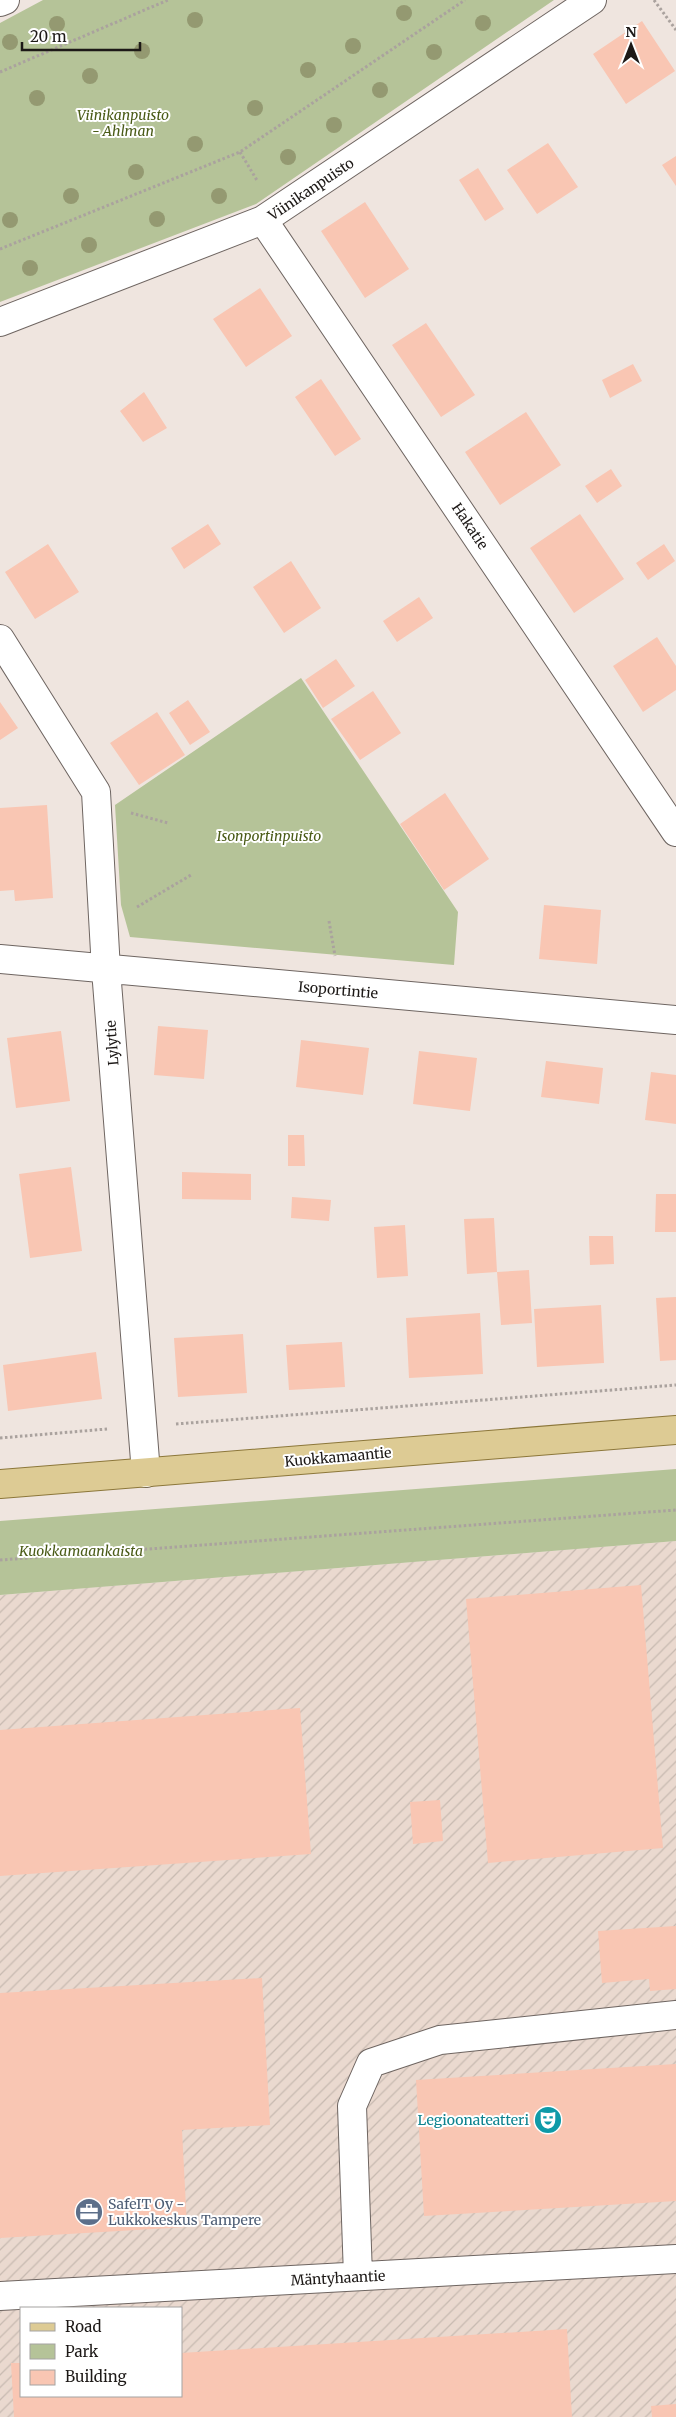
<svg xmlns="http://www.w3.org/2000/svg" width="676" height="2417" font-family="Merriweather,serif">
<defs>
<pattern id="industrial-furrows" width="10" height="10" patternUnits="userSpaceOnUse" patternTransform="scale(1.25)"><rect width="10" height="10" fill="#ead9cf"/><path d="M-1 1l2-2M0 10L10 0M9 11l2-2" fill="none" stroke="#c8bab1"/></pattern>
</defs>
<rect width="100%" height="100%" fill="#efe5df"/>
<path fill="url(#industrial-furrows)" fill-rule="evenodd" d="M676 1541V2417H0V1595ZM21 2308H181V2396H21Z"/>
<path fill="#b5c398" d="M43 0H554L256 204 0 302V23Z
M301 678 458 912 454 965 130 937 121 905 115 805Z
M676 1469V1541L0 1595V1521Z"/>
<path fill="#f9c6b3" d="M642 21 675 71 626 104 593 54Z
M548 143 578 187 537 214 507 170Z
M676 156V186L662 165Z
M478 168 504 209 485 221 459 180Z
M365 202 409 269 365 298 321 231Z
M260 288 292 336 246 367 213 319Z
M426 323 475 395 441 417 392 345Z
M633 364 642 381 610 398 602 380Z
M321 379 361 439 335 456 295 397Z
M144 392 167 428 143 442 120 411Z
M526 412 561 465 500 505 465 452Z
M611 469 622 486 597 503 585 486Z
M580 514 624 579 574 613 530 548Z
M208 524 221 544 184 569 171 548Z
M48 544 79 592 35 619 5 572Z
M664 544 675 561 648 580 636 563Z
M291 561 321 608 284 633 253 587Z
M419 597 433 618 397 642 383 621Z
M657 637 676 666V690L643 712 613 666Z
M336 659 355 686 323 708 305 680Z
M373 691 401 733 360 760 331 719Z
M188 700 210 732 190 745 169 713Z
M0 702 18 728 0 740Z
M157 712 185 755 139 785 110 743Z
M445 793 489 859 444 890 400 824Z
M47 805 53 898 15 901 14 890 0 891V808Z
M544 905 601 910 597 964 539 959Z
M158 1026 208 1030 204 1079 154 1075Z
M61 1031 70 1101 16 1108 7 1038Z
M301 1040 369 1048 363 1095 296 1087Z
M419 1051 477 1058 470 1111 413 1104Z
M546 1061 603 1068 599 1104 541 1097Z
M651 1072 676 1075V1124L645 1120Z
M288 1135H304L305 1166H288Z
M71 1167 82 1251 30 1258 19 1174Z
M182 1172 251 1174V1200L182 1199Z
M656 1194H676V1232H655Z
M292 1197 331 1200 329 1221 291 1218Z
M494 1218 497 1272 467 1274 464 1219Z
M405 1225 408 1276 377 1278 374 1227Z
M589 1236H613L614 1264 590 1265Z
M529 1270 532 1323 501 1325 497 1272Z
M676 1297V1360L660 1361 656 1298Z
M601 1305 604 1363 537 1367 534 1309Z
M480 1313 483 1374 409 1378 406 1318Z
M243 1334 247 1393 178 1397 174 1338Z
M342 1342 345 1387 289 1390 286 1345Z
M96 1352 102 1399 8 1411 3 1365Z
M641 1585 663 1848 488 1863 466 1599Z
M300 1708 311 1854 0 1876V1730Z
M440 1800 443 1841 413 1844 410 1802Z
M676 1926V1989L650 1991 649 1979 602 1983 598 1931Z
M262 1978 270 2125 182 2130 187 2227 0 2238V1993Z
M676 2064V2201L424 2216 416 2080Z
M567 2329 572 2417H14L11 2363H21V2396H181V2353Z
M676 2404V2417H652L651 2406Z"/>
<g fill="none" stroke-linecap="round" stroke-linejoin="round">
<defs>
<path id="minor" d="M0 2 5 0
M263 220 676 832
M0 322 263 220 592 0
M0 639 96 792 106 970 146 1473
M0 959 676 1020
M358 2276 352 2106 371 2063 440 2040 676 2015
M0 2296 676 2259"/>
<path id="major" d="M0 1484 676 1430"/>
</defs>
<use href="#minor" stroke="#6e6561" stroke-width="30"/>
<use href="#major" stroke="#8c773a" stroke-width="30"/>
<path stroke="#aaa29e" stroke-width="3" stroke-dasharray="2.5 2.5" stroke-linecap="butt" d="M654 0 676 30
M0 72 168 0
M240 152 258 182
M0 249 240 152 465 0
M131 813 168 823
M137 907 191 875
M329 921 335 956
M176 1424 676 1385
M0 1438 107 1429
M0 1560 676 1510"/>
<use href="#minor" stroke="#fff" stroke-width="28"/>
<use href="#major" stroke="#ddcb94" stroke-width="28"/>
</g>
<g fill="#949971">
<circle cx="404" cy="13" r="8"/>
<circle cx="195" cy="20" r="8"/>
<circle cx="483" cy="23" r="8"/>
<circle cx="57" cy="24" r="8"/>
<circle cx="10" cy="42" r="8"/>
<circle cx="353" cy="46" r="8"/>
<circle cx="142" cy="51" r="8"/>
<circle cx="434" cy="52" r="8"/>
<circle cx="308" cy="70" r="8"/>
<circle cx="90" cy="76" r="8"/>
<circle cx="380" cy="90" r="8"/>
<circle cx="37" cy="98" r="8"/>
<circle cx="255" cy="108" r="8"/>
<circle cx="334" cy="125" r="8"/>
<circle cx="195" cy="144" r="8"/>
<circle cx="288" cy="157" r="8"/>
<circle cx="136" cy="172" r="8"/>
<circle cx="71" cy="196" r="8"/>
<circle cx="219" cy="196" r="8"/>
<circle cx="157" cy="219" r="8"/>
<circle cx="10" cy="220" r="8"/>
<circle cx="89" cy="245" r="8"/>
<circle cx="30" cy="268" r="8"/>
</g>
<defs>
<symbol id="theatre-disc" viewBox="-11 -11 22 22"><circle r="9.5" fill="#0f9aa8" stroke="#fff"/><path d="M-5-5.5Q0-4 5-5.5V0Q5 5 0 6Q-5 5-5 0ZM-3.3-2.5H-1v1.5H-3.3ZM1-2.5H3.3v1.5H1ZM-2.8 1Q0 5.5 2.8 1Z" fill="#fff"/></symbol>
<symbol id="office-disc" viewBox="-11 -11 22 22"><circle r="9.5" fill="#5c6f8a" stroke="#fff"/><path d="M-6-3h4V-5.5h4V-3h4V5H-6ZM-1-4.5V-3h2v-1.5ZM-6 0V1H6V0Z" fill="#fff"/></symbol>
</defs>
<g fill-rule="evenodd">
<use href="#theatre-disc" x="532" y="2104" width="32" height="32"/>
<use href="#office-disc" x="73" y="2196" width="32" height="32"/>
</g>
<g text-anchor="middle" stroke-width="4" stroke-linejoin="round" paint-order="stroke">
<g font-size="14" font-style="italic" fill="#4a5b17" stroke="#fff">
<text x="123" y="120">Viinikanpuisto<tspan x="123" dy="16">- Ahlman</tspan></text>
<text x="269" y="841">Isonportinpuisto</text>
<text x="81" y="1556">Kuokkamaankaista</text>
</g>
<g font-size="14" fill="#1d1917" stroke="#fff">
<text transform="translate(311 189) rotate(-34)" y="5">Viinikanpuisto</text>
<text transform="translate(470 526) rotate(56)" y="5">Hakatie</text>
<text transform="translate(338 990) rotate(5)" y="5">Isoportintie</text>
<text transform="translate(112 1043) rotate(-94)" y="5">Lylytie</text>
<text transform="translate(338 1457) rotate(-5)" y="5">Kuokkamaantie</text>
<text transform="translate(338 2278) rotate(-3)" y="5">Mäntyhaantie</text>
</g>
<g font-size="14" fill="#0d838f" stroke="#fff" text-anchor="end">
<text x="529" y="2125">Legioonateatteri</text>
</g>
<g font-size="14" fill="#4e5e75" stroke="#fff" text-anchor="start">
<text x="108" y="2209">SafeIT Oy -<tspan x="108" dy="16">Lukkokeskus Tampere</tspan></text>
</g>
</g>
<rect x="20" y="2307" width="162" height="90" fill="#ffffff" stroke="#a5a3a2"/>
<rect x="30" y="2323" width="25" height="8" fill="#ddcb94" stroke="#a5a3a2"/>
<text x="65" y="2332" font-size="15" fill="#1d1917">Road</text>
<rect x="30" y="2344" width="25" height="15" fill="#b5c398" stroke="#a5a3a2"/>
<text x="65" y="2357" font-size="15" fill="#1d1917">Park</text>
<rect x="30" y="2370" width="25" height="15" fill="#f9c6b3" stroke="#a5a3a2"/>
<text x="65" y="2382" font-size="15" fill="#1d1917">Building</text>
<g transform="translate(631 45)" stroke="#ffffff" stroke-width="4" paint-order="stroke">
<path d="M0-4L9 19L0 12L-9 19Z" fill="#1d1917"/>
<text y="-8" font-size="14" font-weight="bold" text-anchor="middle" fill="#1d1917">N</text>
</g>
<path d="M22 42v8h118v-8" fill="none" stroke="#1d1917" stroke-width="2.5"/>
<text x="30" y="42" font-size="15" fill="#1d1917" stroke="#ffffff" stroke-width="4" paint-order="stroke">20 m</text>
</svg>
